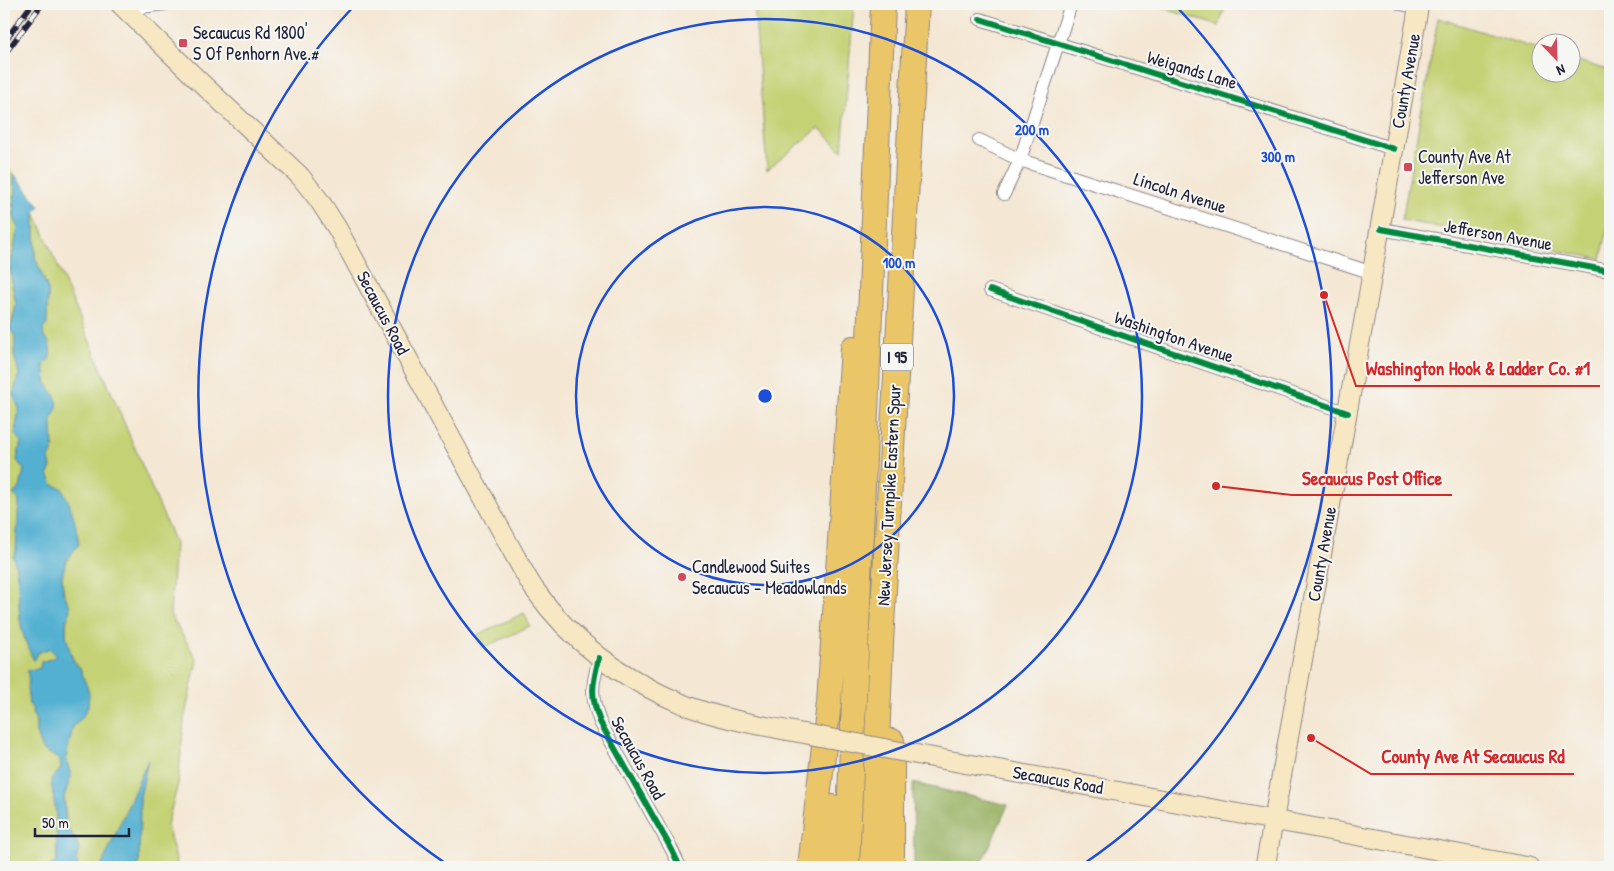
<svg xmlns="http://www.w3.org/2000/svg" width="1614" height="871" font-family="'Patrick Hand',sans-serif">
<rect width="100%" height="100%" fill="#f6f6f2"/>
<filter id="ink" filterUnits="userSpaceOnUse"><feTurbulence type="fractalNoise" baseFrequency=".02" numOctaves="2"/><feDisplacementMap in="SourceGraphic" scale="10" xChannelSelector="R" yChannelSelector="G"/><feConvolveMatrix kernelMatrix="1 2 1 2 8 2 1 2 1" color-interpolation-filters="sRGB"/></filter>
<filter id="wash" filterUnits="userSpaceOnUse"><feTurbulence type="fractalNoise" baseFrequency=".0096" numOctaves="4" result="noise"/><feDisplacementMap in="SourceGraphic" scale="20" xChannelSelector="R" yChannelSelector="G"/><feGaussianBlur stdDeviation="1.12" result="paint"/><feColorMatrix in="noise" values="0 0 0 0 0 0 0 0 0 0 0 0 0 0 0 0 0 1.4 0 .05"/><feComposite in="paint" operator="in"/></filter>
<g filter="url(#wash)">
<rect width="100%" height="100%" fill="#f4e7d3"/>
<path fill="#c4d274" stroke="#737a58" d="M754 4H854L842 151 819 128 767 170Z
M1167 4H1226L1219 26 1165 9Z
M1438 18 1541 50 1542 72H1572V59L1610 71V218L1601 259 1402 220Z
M4 164 14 174V185L16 191 13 203 14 217 18 227 10 269 12 287 16 304 10 329 15 336 14 355 19 374 13 395 19 408 15 434 21 442 17 460 24 470 20 488 13 494 19 500 16 551 13 557C20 577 18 599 20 619 22 633 27 648 34 660L38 653 50 648 56 655 54 658 41 662 40 668 29 680 33 709 32 713 36 720V733L42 749 60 760 61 769 51 779 56 814 57 863 48 867H4Z
M35 212 175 543 170 614 197 660 184 720 178 784 167 825 178 867H139L140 797 147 763 101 867H79L76 860 79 849 76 840 67 828 64 797 71 776 66 758 73 726 82 718 81 670C65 651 63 630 70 606 60 587 59 573 71 553L53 485 48 474 51 467 49 458 54 448C51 440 50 426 52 417 53 412 58 409 57 403 57 396 49 390 47 383 42 365 44 346 43 328L47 325 48 290 35 257Z
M524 613 530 626 483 648 477 635Z"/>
<path fill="#9bb466" stroke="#5e6b50" d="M913 783 1008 805 980 867H914Z"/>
<path fill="#52b0d1" stroke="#3a6986" d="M14 174 40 206 35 212V257L48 290 47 325 43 328 44 337 48 340C51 350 53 359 43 365 46 371 45 378 47 384 50 390 56 395 57 401 59 408 53 413 52 420 51 430 56 451 49 458L51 467 48 474 53 485 62 488C72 506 76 524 79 544L66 561 62 576 63 593 70 606 69 616 66 621V635L72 659 81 670 89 693 88 707 82 718 73 726 66 758 71 776 64 797 65 819 67 828 76 840 79 849 76 860 79 867H48L57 862 56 814 51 779 61 769 60 760 42 749 36 733V720L32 713 33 709 29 705 27 686 29 680 27 671 40 668 41 662 53 658 56 655 49 648 38 653 34 661C28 648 22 634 20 619 18 599 20 577 13 557L16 551 19 500 13 494 20 488 24 470 17 460 21 442 15 434 19 408 13 395 19 374 14 355 15 336 10 329 14 317 16 304 10 269 18 227 14 217 13 203 16 191 14 185Z
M148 760 140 797 139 867H101Z"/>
</g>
<g filter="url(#ink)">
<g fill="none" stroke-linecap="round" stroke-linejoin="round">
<defs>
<path id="street" d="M1401 4 1418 7
M125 9 165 4
M980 19 1394 149
M979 140 1020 160 1373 273
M1004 194 1020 160 1071 4
M1381 229 1610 271
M990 290 1348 413
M599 658C592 685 590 695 600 722L672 850 680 867"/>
<path id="secondary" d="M120 4 197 79 300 176 319 200 337 228 514 554C521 566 527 579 535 590 573 644 624 680 685 705 715 717 753 724 785 730
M941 759 1529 867
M1265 867 1367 303 1419 4"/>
<path id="highway" d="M810 867 829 703 853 348
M828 867 833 807
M847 867 883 4
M872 867 881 643 917 4
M892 867V741"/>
</defs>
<use href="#street" stroke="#8b8487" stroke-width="14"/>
<use href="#secondary" stroke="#8b8487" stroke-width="21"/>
<use href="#highway" stroke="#8b8487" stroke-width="26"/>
<use href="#street" stroke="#fff" stroke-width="12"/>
<use href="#secondary" stroke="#f7e8c3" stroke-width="19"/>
<use href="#highway" stroke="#ebc669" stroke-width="24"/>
<defs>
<path id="rail" d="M4 42 32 4
M4 55 42 4"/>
</defs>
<use href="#rail" stroke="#22223b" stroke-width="5.5"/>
<use href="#rail" stroke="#f6f6f2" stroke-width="4" stroke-dasharray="11" stroke-linecap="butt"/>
<defs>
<path id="secondary-bridge" d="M785 730 941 759"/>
</defs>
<use href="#secondary-bridge" stroke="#8b8487" stroke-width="21" stroke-linecap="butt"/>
<use href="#secondary-bridge" stroke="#f7e8c3" stroke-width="19"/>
<defs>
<path id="cycleway" d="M980 19 1394 149
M1381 229 1610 271
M990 290 1348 413
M599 658C592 685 590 695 600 722L672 850 680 867"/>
</defs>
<use href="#cycleway" stroke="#f6f6f2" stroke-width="9"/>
<use href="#cycleway" stroke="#00873e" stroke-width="6"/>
</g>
</g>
<g fill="none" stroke="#1d4ed8" stroke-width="2.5">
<circle cx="765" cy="396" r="189"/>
<circle cx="765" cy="396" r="377"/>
<path d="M448 865A566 566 0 0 1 354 6M1176 6A566 566 0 0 1 1082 865"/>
</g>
<g fill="#d1495b" stroke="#f6f6f2" stroke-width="2">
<rect x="178" y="38" width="10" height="10" rx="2.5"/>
<rect x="1403" y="162" width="10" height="10" rx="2.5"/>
<circle cx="682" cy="577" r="5"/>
</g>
<g text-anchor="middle" stroke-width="4" stroke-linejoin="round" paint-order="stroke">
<rect fill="#f6f6f2" stroke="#626272" stroke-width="1" x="881" y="343.5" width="32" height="27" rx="4"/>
<g font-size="16" font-weight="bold" fill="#22223b">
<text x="897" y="363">I 95</text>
</g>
<g font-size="18" fill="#22223b" stroke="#f6f6f2" text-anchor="start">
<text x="193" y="39">Secaucus Rd 1800'<tspan x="193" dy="21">S Of Penhorn Ave.#</tspan></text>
<text x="1418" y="163">County Ave At<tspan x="1418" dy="21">Jefferson Ave</tspan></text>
<text x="692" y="573">Candlewood Suites<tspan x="692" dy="21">Secaucus - Meadowlands</tspan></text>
</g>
<g font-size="18" fill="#22223b" stroke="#f6f6f2">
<text transform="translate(1192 70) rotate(17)" y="6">Weigands Lane</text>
<text transform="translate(1406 81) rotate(-80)" y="6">County Avenue</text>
<text transform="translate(1180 193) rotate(18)" y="6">Lincoln Avenue</text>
<text transform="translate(1498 235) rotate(10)" y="6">Jefferson Avenue</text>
<text transform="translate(383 313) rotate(62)" y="6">Secaucus Road</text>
<text transform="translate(1174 337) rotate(19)" y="6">Washington Avenue</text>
<text transform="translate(889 495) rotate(-87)" y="6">New Jersey Turnpike Eastern Spur</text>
<text transform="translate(1322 554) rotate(-80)" y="6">County Avenue</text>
<text transform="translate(638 758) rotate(61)" y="6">Secaucus Road</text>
<text transform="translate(1058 780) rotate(10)" y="6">Secaucus Road</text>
</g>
</g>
<circle cx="765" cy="396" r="8" fill="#1d4ed8" stroke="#f6f6f2" stroke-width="2.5"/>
<g font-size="15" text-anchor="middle" font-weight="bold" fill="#1d4ed8" stroke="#f6f6f2" stroke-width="4" stroke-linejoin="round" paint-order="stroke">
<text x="1032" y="135">200 m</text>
<text x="1278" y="162">300 m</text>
<text x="899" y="268">100 m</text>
</g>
<path fill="none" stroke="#d62828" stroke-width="2" d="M1324 295L1356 386H1600M1216 486L1292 495H1452M1311 738L1371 774H1574"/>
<g fill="#d62828" stroke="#f6f6f2" stroke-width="2">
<circle cx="1324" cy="295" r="5"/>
<circle cx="1216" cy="486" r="5"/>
<circle cx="1311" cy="738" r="5"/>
</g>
<g font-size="19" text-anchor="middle" font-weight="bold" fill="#d62828" stroke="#f6f6f2" stroke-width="4" stroke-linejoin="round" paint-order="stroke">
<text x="1478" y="375">Washington Hook &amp; Ladder Co. #1</text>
<text x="1372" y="485">Secaucus Post Office</text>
<text x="1473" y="763">County Ave At Secaucus Rd</text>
</g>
<rect width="1614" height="871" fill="none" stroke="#f6f6f2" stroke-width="20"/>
<g transform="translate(1556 58) rotate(157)"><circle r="24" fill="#f6f6f2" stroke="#a1a1a9"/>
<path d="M0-4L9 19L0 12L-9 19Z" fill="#d1495b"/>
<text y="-8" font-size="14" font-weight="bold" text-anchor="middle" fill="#22223b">N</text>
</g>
<path d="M35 828v8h94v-8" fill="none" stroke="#22223b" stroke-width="2.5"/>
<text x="42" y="828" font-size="15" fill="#22223b" stroke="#f6f6f2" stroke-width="4" paint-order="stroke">50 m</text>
</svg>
